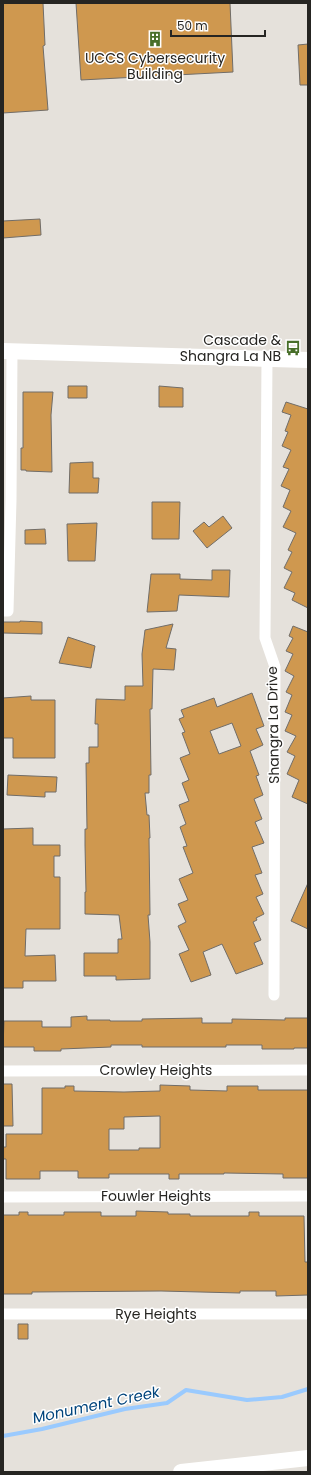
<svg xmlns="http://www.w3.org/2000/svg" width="311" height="1475" font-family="Poppins,sans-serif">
<rect width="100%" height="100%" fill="#e5e1db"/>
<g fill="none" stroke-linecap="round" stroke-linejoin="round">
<path stroke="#9acafe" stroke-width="4" d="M3 1436 42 1429 125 1409 167 1403 186 1390 247 1400 282 1397 308 1389"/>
</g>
<path fill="#cf984f" stroke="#716d68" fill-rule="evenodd" d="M3 3H43L45 45 43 46 48 110 3 113Z
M76 3H230L233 72 81 80Z
M308 44V85H300L298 45Z
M40 219 41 235 3 238V221Z
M68 386H87V398H68Z
M159 386 183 388V407H159Z
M23 392H53L51 415 52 472 26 471V470H21V448H23Z
M286 402 308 409V608L292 600 295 593 284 588 292 572 284 568 292 552 288 550 296 533 283 527 291 511 283 507 290 490 281 486 289 469 283 467 291 450 282 446 288 432 285 431 291 415 282 412Z
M93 462V478H99L98 493H69L70 463Z
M152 502H180L179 539H152Z
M223 516 232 528 207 548 193 531 204 522 209 527Z
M97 523 95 561H68L67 524Z
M45 529 46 544H25V530Z
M212 570H230L229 597 179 595 177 611 147 612 151 574H180V579L212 580Z
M20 621 42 622V634L3 633V622H20Z
M173 624 166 648 176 649 174 670 153 669 152 709H150L151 775H149V793H145L147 815H149L150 838H149L150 915H148L150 942V979L116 980V976H84V953H118V939H122L119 915 85 914V892H86L85 845V829H87L86 763H89V747H98V724H95L96 699 125 700V686H143L142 654 145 630Z
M293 626 308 632V804L292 797 299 780 287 774 295 756 287 752 296 736 285 731 292 715 285 712 292 695 286 692 294 676 285 671 293 654 286 651 293 638 289 636Z
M68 637 95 646 91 668 59 663Z
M252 693 264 726 256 729 263 745 250 751 259 775 256 776 263 795 254 799 262 819 255 822 264 843 252 847 262 873 255 875 263 894 256 897 264 914 256 918 257 920 253 922 261 940 254 943 263 964 236 974 222 944 203 952 211 975 191 982 179 954 189 950 178 926 186 922 178 904 188 900 179 879 193 873 183 847 187 846 180 827 186 824 179 805 189 801 182 783 189 780 180 758 190 754 182 733 185 732 179 719 184 717 181 710 214 698 217 707ZM232 723 241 746 219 754 210 731Z
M31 696V700H55V758H13V738H3V698Z
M8 775 57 777 56 792H45V797L7 795Z
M33 828V845H60V856H54V877H60V929H26L25 956 55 955 56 981H23V988H3V829Z
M308 883V929L291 921Z
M87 1016V1020H110V1021H142V1019L202 1018V1023H232V1019L285 1020V1018H308V1048H294V1049H262V1045H226V1047H142V1045H111V1047L61 1049V1051H34V1047H3L4 1021H42V1027H71V1017Z
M3 1084H12L13 1126H3Z
M160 1085 190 1086V1090L227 1091V1086H258V1090H308V1178H283V1174L224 1173V1174H179V1179H169V1174H109V1178H78V1171H40V1179H6V1159H3V1147H6V1134H42V1088H65V1086H74V1091L124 1092 160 1091ZM160 1116V1148H139V1150H109V1129H124V1117Z
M136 1211 168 1212V1214H190V1216H249V1212H259V1216H304L305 1262H308V1295L276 1296V1291H240V1293L161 1291 32 1292V1294H3V1215H19V1212H28V1215H64V1212H101V1216H136Z
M18 1324H28V1339H18Z"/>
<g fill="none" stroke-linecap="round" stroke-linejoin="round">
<path stroke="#fff" stroke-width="11" d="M267 359 265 638 275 667 274 995
M3 611H8L11 500 12 352
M3 1071 308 1070
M3 1197 308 1196
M3 1314H308"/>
<path stroke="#fff" stroke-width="16" d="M3 351 308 360
M181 1472 308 1458"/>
</g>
<defs>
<symbol id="building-bare" viewBox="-9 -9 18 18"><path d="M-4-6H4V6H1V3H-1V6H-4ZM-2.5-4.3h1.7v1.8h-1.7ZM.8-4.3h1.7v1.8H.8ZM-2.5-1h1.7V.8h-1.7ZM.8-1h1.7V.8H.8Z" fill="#476e29" stroke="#fff" stroke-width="2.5" paint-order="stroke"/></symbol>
<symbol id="bus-bare" viewBox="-9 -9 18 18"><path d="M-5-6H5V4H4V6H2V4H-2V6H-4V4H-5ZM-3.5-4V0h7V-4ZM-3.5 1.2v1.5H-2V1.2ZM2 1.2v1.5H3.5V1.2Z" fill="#476e29" stroke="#fff" stroke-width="2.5" paint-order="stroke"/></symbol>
</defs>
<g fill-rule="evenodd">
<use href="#building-bare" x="144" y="28" width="22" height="22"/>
<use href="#bus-bare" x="282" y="337" width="22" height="22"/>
</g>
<g text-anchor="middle" stroke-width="3" stroke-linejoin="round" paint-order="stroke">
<g font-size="14" fill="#262522" stroke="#fff">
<text x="155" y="63">UCCS Cybersecurity<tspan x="155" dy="16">Building</tspan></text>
<text x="281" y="345" text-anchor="end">Cascade &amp;<tspan x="281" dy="16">Shangra La NB</tspan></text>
</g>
<g font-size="14" fill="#262522" stroke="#fff">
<text transform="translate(273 725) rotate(-91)" y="5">Shangra La Drive</text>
<text x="156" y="1075">Crowley Heights</text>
<text x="156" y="1201">Fouwler Heights</text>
<text x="156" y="1319">Rye Heights</text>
</g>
<g font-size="15" font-style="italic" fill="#00447c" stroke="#fff">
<text transform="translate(96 1405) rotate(-12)" y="5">Monument Creek</text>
</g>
</g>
<rect width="311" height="1475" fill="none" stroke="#262522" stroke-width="8"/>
<path d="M171 30v6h94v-6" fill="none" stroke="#262522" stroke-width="2"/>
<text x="177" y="30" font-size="12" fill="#262522" stroke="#ffffff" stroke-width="3" paint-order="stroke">50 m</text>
</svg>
